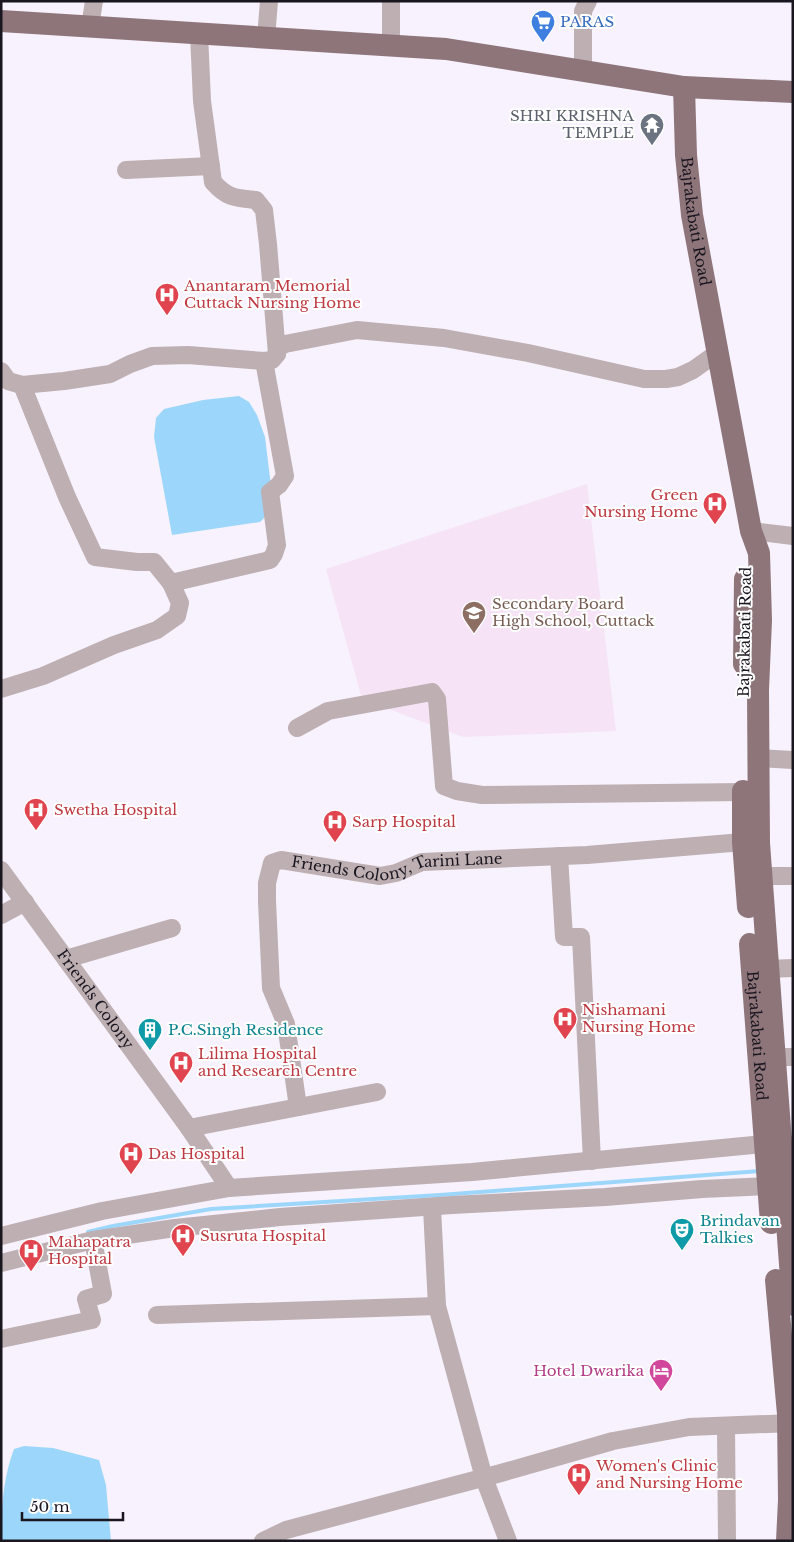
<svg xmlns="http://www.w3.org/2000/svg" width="794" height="1542" font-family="'Libre Baskerville',serif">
<rect width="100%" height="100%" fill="#f7f2fd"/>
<path fill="#f6e4f6" d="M587 484 616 731 463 737 362 699 326 569Z"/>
<path fill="#9cd7fb" d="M239 396 249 402 257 415 265 437 272 494 269 513 260 522 172 535 154 437 156 418 164 409 203 400Z
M24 1446 53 1448 99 1460 106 1485 111 1541H1C1 1510 3 1478 14 1449Z"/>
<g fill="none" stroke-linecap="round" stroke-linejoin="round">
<path stroke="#9cd7fb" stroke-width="4" d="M88 1232 113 1226 211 1209 440 1195 760 1171"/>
<g stroke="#bdafb2" stroke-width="18">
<path d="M90 27 94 1"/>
<path d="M199 34 202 101 213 182C227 198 235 198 256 200L264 210 268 244 277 354"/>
<path d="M266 38 269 1"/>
<path d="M391 46V1"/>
<path d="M583 71V11L588 1"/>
<path d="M126 170 211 166"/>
<path d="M1 371 8 381 22 385 64 381 110 374 130 364 152 356 188 355 264 361 272 360 277 354 278 348 285 344 357 330 444 338 528 353 644 379H666L678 377 693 370 717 353"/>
<path d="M751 531 793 536"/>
<path d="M171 583 270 560 274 554 277 545 270 492 279 485 285 476 264 361"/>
<path d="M1 689 43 676 114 645 157 630 177 616 180 603 171 583 154 562H137L95 557 67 497 22 385"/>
<path d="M297 728 328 711 432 692 437 699 444 786 457 791 482 795 743 792"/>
<path d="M758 758 793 760"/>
<path d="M559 856 564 937H581L592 1161"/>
<path id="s1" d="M1 870 189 1128 229 1188"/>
<path d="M761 876H793"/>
<path d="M1 915 25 902"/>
<path d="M66 959 172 928"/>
<path d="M768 969 793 968"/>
<path d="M774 1057H793"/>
<path id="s2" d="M298 1107 286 1024 271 988 267 901V883L272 863 281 860 380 876 396 873 422 862 587 855 743 842"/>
<path d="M189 1128 377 1092"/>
<path d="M432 1208 437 1306 484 1478 508 1541"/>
<path d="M1 1236 102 1211 229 1188 472 1172 764 1144 793 1145"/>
<path d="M1 1263 93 1240 175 1228 280 1217 452 1205 605 1197 702 1189 768 1186"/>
<path d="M157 1315 437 1306"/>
<path d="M1 1339 92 1320 86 1299 103 1294 93 1240"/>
<path d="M726 1426 727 1541"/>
<path d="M263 1541 286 1530 501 1473 613 1441 689 1427 793 1423"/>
</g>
<g stroke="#8d757a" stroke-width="22">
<path d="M1 21 446 49 684 87 793 92"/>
<path id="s3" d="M684 87 686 155 692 215 751 531 759 553 761 620 758 690 759 843 793 1305"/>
<path d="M744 664 745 579"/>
<path d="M743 791V842L748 907"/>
<path id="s4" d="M750 944 771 1223"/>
<path d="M776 1280 788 1414 789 1500 787 1541"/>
</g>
</g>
<defs>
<symbol id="supermarket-pin" viewBox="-11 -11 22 30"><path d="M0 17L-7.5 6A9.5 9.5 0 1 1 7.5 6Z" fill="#3f7fe0" stroke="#fff"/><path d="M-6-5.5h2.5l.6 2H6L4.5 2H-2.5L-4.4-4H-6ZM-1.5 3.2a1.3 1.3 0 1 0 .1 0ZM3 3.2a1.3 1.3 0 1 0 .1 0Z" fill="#fff"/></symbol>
<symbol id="temple-pin" viewBox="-11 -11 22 30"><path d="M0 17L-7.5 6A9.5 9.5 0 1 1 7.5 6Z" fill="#6b7280" stroke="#fff"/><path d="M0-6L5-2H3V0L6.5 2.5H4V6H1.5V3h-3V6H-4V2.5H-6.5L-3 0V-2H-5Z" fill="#fff"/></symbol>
<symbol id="hospital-pin" viewBox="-11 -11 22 30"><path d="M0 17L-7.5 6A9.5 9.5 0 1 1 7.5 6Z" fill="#e0444e" stroke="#fff"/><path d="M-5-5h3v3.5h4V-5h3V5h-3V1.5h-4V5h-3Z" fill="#fff"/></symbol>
<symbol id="school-pin" viewBox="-11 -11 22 30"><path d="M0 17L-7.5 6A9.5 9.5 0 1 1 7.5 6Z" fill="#8d6e63" stroke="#fff"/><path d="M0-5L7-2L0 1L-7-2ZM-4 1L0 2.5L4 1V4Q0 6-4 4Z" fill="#fff"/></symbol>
<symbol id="building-pin" viewBox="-11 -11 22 30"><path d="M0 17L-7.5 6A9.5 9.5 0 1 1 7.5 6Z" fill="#0f9aa8" stroke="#fff"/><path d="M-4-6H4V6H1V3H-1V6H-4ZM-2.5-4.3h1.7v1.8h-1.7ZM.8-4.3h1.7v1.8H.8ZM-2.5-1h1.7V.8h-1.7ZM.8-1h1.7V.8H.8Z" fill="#fff"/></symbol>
<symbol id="theatre-pin" viewBox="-11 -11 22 30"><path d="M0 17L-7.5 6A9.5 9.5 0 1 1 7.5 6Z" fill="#0f9aa8" stroke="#fff"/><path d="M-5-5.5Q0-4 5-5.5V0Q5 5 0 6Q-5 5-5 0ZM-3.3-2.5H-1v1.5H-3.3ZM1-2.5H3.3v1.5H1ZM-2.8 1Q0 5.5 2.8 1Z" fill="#fff"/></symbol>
<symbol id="hotel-pin" viewBox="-11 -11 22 30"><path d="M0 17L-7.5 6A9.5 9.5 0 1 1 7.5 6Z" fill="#d1479c" stroke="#fff"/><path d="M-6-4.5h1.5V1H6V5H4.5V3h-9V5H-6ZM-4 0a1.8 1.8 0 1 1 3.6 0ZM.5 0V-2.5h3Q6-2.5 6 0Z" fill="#fff"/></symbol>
</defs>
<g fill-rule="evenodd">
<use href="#supermarket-pin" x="529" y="8" width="28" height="38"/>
<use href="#temple-pin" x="638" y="111" width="28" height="38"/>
<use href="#hospital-pin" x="153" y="281" width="28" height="38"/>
<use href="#hospital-pin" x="701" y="490" width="28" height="38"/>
<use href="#school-pin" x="460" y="599" width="28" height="38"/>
<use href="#hospital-pin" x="22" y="796" width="28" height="38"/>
<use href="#hospital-pin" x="321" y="808" width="28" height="38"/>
<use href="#hospital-pin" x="551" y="1005" width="28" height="38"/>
<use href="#building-pin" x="136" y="1016" width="28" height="38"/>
<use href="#hospital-pin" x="167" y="1049" width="28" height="38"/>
<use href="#hospital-pin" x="117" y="1140" width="28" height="38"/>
<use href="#theatre-pin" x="668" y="1216" width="28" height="38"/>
<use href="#hospital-pin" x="169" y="1222" width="28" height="38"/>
<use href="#hospital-pin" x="17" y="1237" width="28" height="38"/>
<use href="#hotel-pin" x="647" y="1357" width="28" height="38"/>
<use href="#hospital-pin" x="565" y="1461" width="28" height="38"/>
</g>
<g text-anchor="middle" stroke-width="4" stroke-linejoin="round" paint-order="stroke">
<g font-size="15" fill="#366cbe" stroke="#fff" text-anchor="start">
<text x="560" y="27">PARAS</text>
</g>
<g font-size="15" fill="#5b616d" stroke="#fff" text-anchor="end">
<text x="634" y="121">SHRI KRISHNA<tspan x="634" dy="17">TEMPLE</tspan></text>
</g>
<g font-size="15" fill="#1a161f" stroke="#fff">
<text dy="5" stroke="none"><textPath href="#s3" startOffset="135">Bajrakabati Road</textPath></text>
<text transform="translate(745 632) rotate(-89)" y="5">Bajrakabati Road</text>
<text dy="5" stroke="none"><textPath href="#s2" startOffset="376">Friends Colony, Tarini Lane</textPath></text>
<text dy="5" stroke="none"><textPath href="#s1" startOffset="160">Friends Colony</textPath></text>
<text dy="5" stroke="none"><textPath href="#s4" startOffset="92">Bajrakabati Road</textPath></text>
</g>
<g font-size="15" fill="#be3a42" stroke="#fff" text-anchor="start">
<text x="184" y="291">Anantaram Memorial<tspan x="184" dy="17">Cuttack Nursing Home</tspan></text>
<text x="698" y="500" text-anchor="end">Green<tspan x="698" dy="17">Nursing Home</tspan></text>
<text x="54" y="815">Swetha Hospital</text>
<text x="352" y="827">Sarp Hospital</text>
<text x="582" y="1015">Nishamani<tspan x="582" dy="17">Nursing Home</tspan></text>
<text x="198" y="1059">Lilima Hospital<tspan x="198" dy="17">and Research Centre</tspan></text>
<text x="148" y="1159">Das Hospital</text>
<text x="200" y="1241">Susruta Hospital</text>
<text x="48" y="1247">Mahapatra<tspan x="48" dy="17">Hospital</tspan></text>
<text x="596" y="1471">Women's Clinic<tspan x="596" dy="17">and Nursing Home</tspan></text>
</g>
<g font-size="15" fill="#785e54" stroke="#fff" text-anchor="start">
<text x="492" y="609">Secondary Board<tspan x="492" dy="17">High School, Cuttack</tspan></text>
</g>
<g font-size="15" fill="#0d838f" stroke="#fff" text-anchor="start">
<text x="168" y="1035">P.C.Singh Residence</text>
<text x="700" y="1226">Brindavan<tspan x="700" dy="17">Talkies</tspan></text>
</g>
<g font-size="15" fill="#b23c85" stroke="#fff" text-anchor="end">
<text x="644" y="1376">Hotel Dwarika</text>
</g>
</g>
<rect width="794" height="1542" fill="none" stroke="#1a161f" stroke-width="5"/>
<path d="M22 1512v8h101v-8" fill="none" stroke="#1a161f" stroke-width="2.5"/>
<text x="30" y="1512" font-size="15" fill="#1a161f" stroke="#ffffff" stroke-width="4" paint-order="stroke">50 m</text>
</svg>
